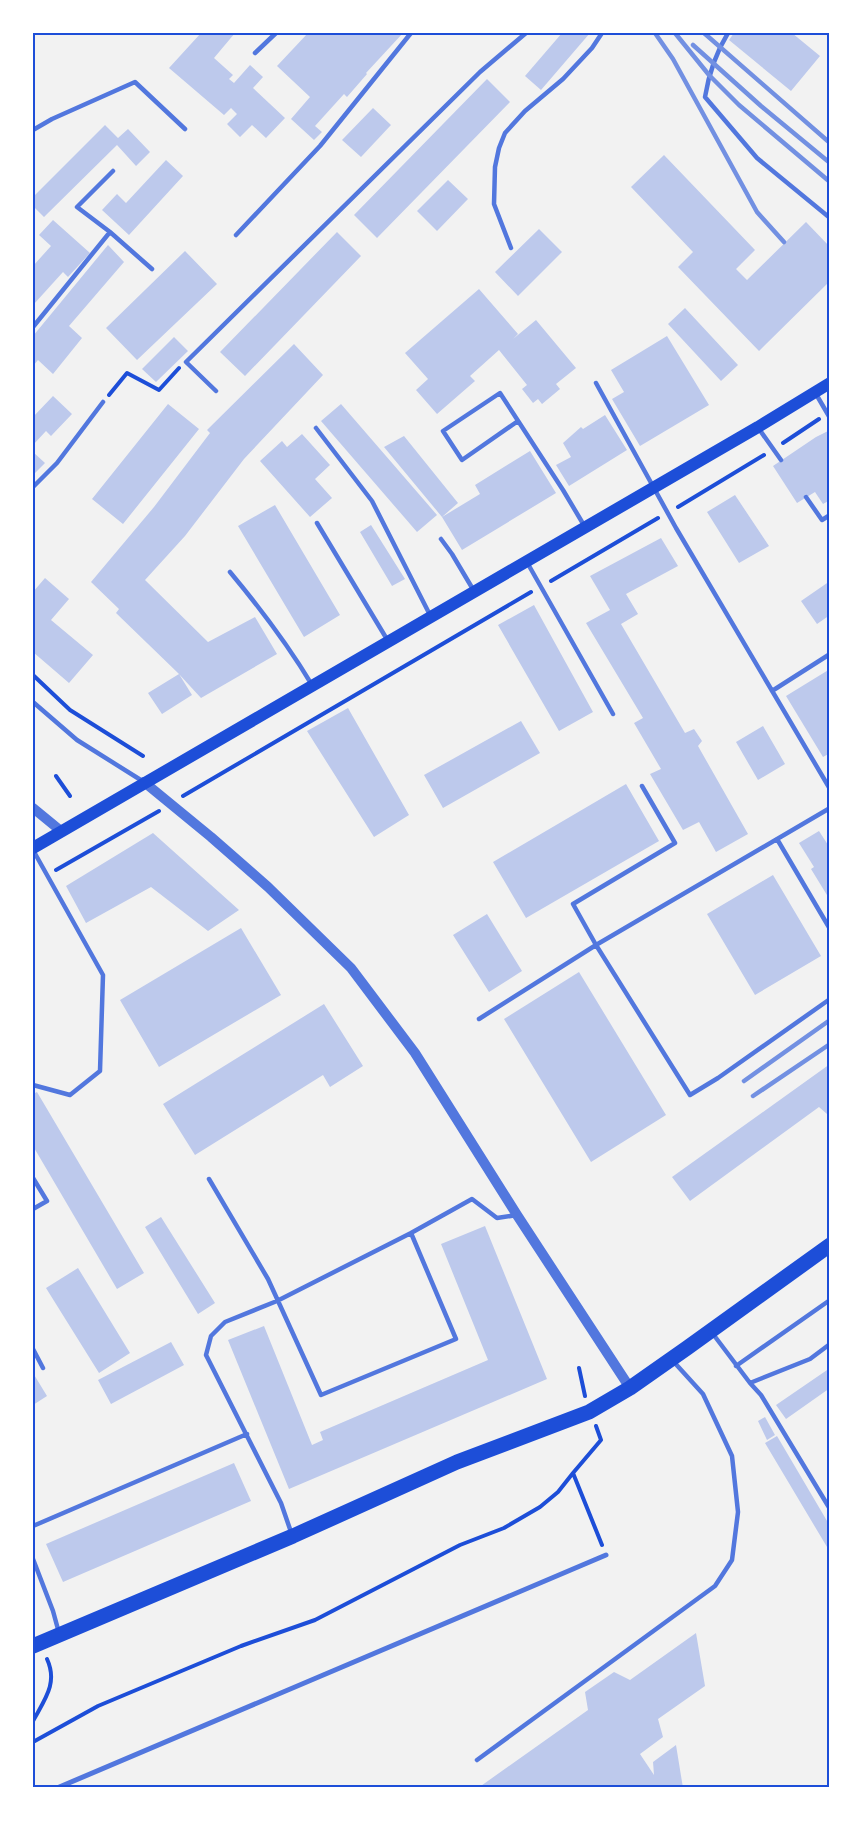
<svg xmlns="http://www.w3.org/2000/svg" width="863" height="1821" font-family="Arial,sans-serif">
<rect width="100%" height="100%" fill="#f2f2f2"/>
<path fill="#bdc9ec" d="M201 33H235L214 58 233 75 229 79 234 83 250 65 263 77 253 88 285 118 266 138 252 125 240 137 227 124 237 114 231 108 224 115 169 68Z
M308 33H403L366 73 367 74 347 97 344 94 315 126 322 132 314 140 291 119 310 97 277 66Z
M562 33H590L541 90 525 76Z
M734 33H792L820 56 791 91 729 40Z
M487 79 510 102 377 238 354 215Z
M373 108 391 125 361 157 342 140Z
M105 125 118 138 128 129 150 152 136 166 117 145 44 217 33 206V197Z
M664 155 755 250 736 269 747 280 806 222 830 247V281L759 351 678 267 693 252 631 187Z
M166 160 183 176 129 235 102 210 117 194 126 203Z
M448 180 468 199 437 231 417 211Z
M53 220 90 253 68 277 63 272 34 304 33 303V266L51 246 39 235Z
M539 229 562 252 518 296 495 272Z
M337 232 361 256 245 376 220 352Z
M108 245 124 262 69 326 82 338 53 374 38 360 33 366V336Z
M185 251 217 284 137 360 106 328Z
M479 289 518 334 513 339 536 320 576 368 556 384 560 389 542 404 538 399 533 403 522 389 527 385 499 350 470 376 475 381 437 414 416 390 428 379 405 353Z
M685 308 738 365 721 381 668 324Z
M667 336 709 405 640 446 612 399 624 392 611 370Z
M174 337 188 351 156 382 142 369Z
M294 344 323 375 244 459 185 536 145 580 208 642 255 617 277 654 201 698 178 673 116 613 119 609 91 582 154 507 210 433 207 430Z
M53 396 72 414 51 436 46 431 33 445V417Z
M168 404 199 429 123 524 92 499Z
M341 404 437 515 417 532 321 421Z
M605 415 627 450 569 486 556 465 571 457 563 443 581 427 583 429Z
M830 430V500L823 504 815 492 797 503 773 466 816 437Z
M302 434 330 465 315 479 332 498 310 517 260 461 282 441 287 447Z
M404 436 458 503 442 517 384 447Z
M530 451 556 493 462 550 442 517 480 494 475 485Z
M33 452 45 463 33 475Z
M735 495 769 546 739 563 707 512Z
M275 505 340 615 304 637 238 526Z
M371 525 405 579 392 586 360 532Z
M661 538 678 566 626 594 638 614 621 624 685 733 694 729 702 741 698 746 748 834 716 852 699 822 683 830 650 774 661 769 634 723 643 718 586 623 610 610 590 576Z
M45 578 69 599 51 620 93 655 69 683 33 652V592Z
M830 581V615L817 624 801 601Z
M534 605 593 712 559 731 498 625Z
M830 669V753L823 757 786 696Z
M179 674 192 695 162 714 148 693Z
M348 708 409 815 374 837 307 731Z
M521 721 540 753 443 808 424 775Z
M763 726 785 764 758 780 736 742Z
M626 784 659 841 526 918 493 862Z
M819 831 830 848V900L811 869 814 867 799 843Z
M153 833 239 910 208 931 151 887 86 923 66 886Z
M773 875 821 956 755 995 707 914Z
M487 914 522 971 489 992 453 935Z
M241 928 281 995 159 1067 120 1000Z
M579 972 666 1115 591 1162 504 1019Z
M324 1004 363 1066 330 1087 323 1075 195 1155 163 1104Z
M830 1064V1112L827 1114 819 1107 690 1201 672 1177Z
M37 1092 144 1273 117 1289 33 1146V1094Z
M161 1217 215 1303 198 1314 145 1227Z
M485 1226 547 1379 289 1489 228 1340 264 1326 312 1445 323 1440 320 1432 488 1360 441 1244Z
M78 1268 130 1353 99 1373 46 1288Z
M171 1342 184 1365 111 1404 98 1380Z
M830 1368V1388L786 1419 776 1405Z
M33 1373 47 1396 33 1405Z
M765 1417 775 1435 767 1440 758 1421Z
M777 1436 830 1526V1552L765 1443Z
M234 1463 251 1501 63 1582 46 1544Z
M696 1633 705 1686 658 1719 663 1737 640 1754 654 1775 653 1762 676 1745 683 1788H478L588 1710 585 1692 614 1672 630 1680Z"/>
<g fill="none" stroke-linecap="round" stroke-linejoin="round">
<path stroke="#1d4ed8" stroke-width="4" d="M109 395 127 373 159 390 179 368
M783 443 819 419
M678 507 764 455
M551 581 658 518
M33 675 70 710 143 756
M56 776 70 796
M183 796 531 592
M56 870 159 811
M579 1368 585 1396
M596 1426 601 1440 573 1473 602 1545
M33 1721C45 1699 58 1683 47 1659
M33 1742 98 1706 241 1646 315 1620 460 1545 504 1528 540 1507 558 1492 573 1473"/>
<path stroke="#5277de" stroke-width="4.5" d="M728 33C715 54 709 73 705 97L757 158 830 218
M255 53 276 33
M33 130 52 119 135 82 185 129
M110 232 77 207 113 171
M236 235 320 146 411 33
M511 248 494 204 495 167 499 148 505 133 525 111 563 79 592 48 602 33
M33 327 110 232 152 269
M596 383 676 528 830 789
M216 391 186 362 480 72 526 33
M816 394 830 418
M518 421 462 460 443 431 500 393 563 490 585 527
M316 428 372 501 430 615
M759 429 781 460
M33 487 57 463 103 402
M806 497 822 520 830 515
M317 523 388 641
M441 539 452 554 474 591
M528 564 613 714
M230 572C260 608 288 645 312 685
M772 691 830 654
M33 702 77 740 144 782
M642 786 675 843 573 904 596 945 690 1095 718 1078 830 999
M777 839 830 929
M33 850 103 975 100 1071 70 1095 33 1085
M479 1019 596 945 830 808
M33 1178 47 1201 33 1209
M209 1179 268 1279 321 1395 456 1339 411 1233
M713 1334 750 1383 761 1395 830 1509
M33 1349 43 1368
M736 1366 830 1300
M750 1383 810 1359 830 1344
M33 1526 247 1434
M291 1532 281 1503 206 1355 211 1336 225 1322 277 1301 411 1233 472 1199 497 1218 517 1215
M33 1559 53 1611 59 1633
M477 1760 715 1586 732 1560 738 1512 732 1456 703 1394 673 1361"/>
<path stroke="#5277de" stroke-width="5" d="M57 1788 606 1555"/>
<path stroke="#5277de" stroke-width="10" d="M144 782 211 837 268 887 351 968 415 1053 517 1215 630 1388
M33 808 61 831"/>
<path stroke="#1d4ed8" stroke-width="12" d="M33 848 758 427 830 383"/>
<path stroke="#1d4ed8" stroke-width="15" d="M33 1646 293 1536 457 1462 589 1412 630 1388 687 1348 830 1245"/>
<path stroke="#7290e2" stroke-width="4.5" d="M655 33 673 59 757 212 784 242
M675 33 709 75 739 105 830 182
M704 33 830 143
M693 45 761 106 830 163
M744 1081 830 1020
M753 1096 830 1044"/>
</g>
<rect width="863" height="1821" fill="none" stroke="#ffffff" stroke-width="69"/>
<rect x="34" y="34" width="794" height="1752" fill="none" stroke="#1d4ed8" stroke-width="2"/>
</svg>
